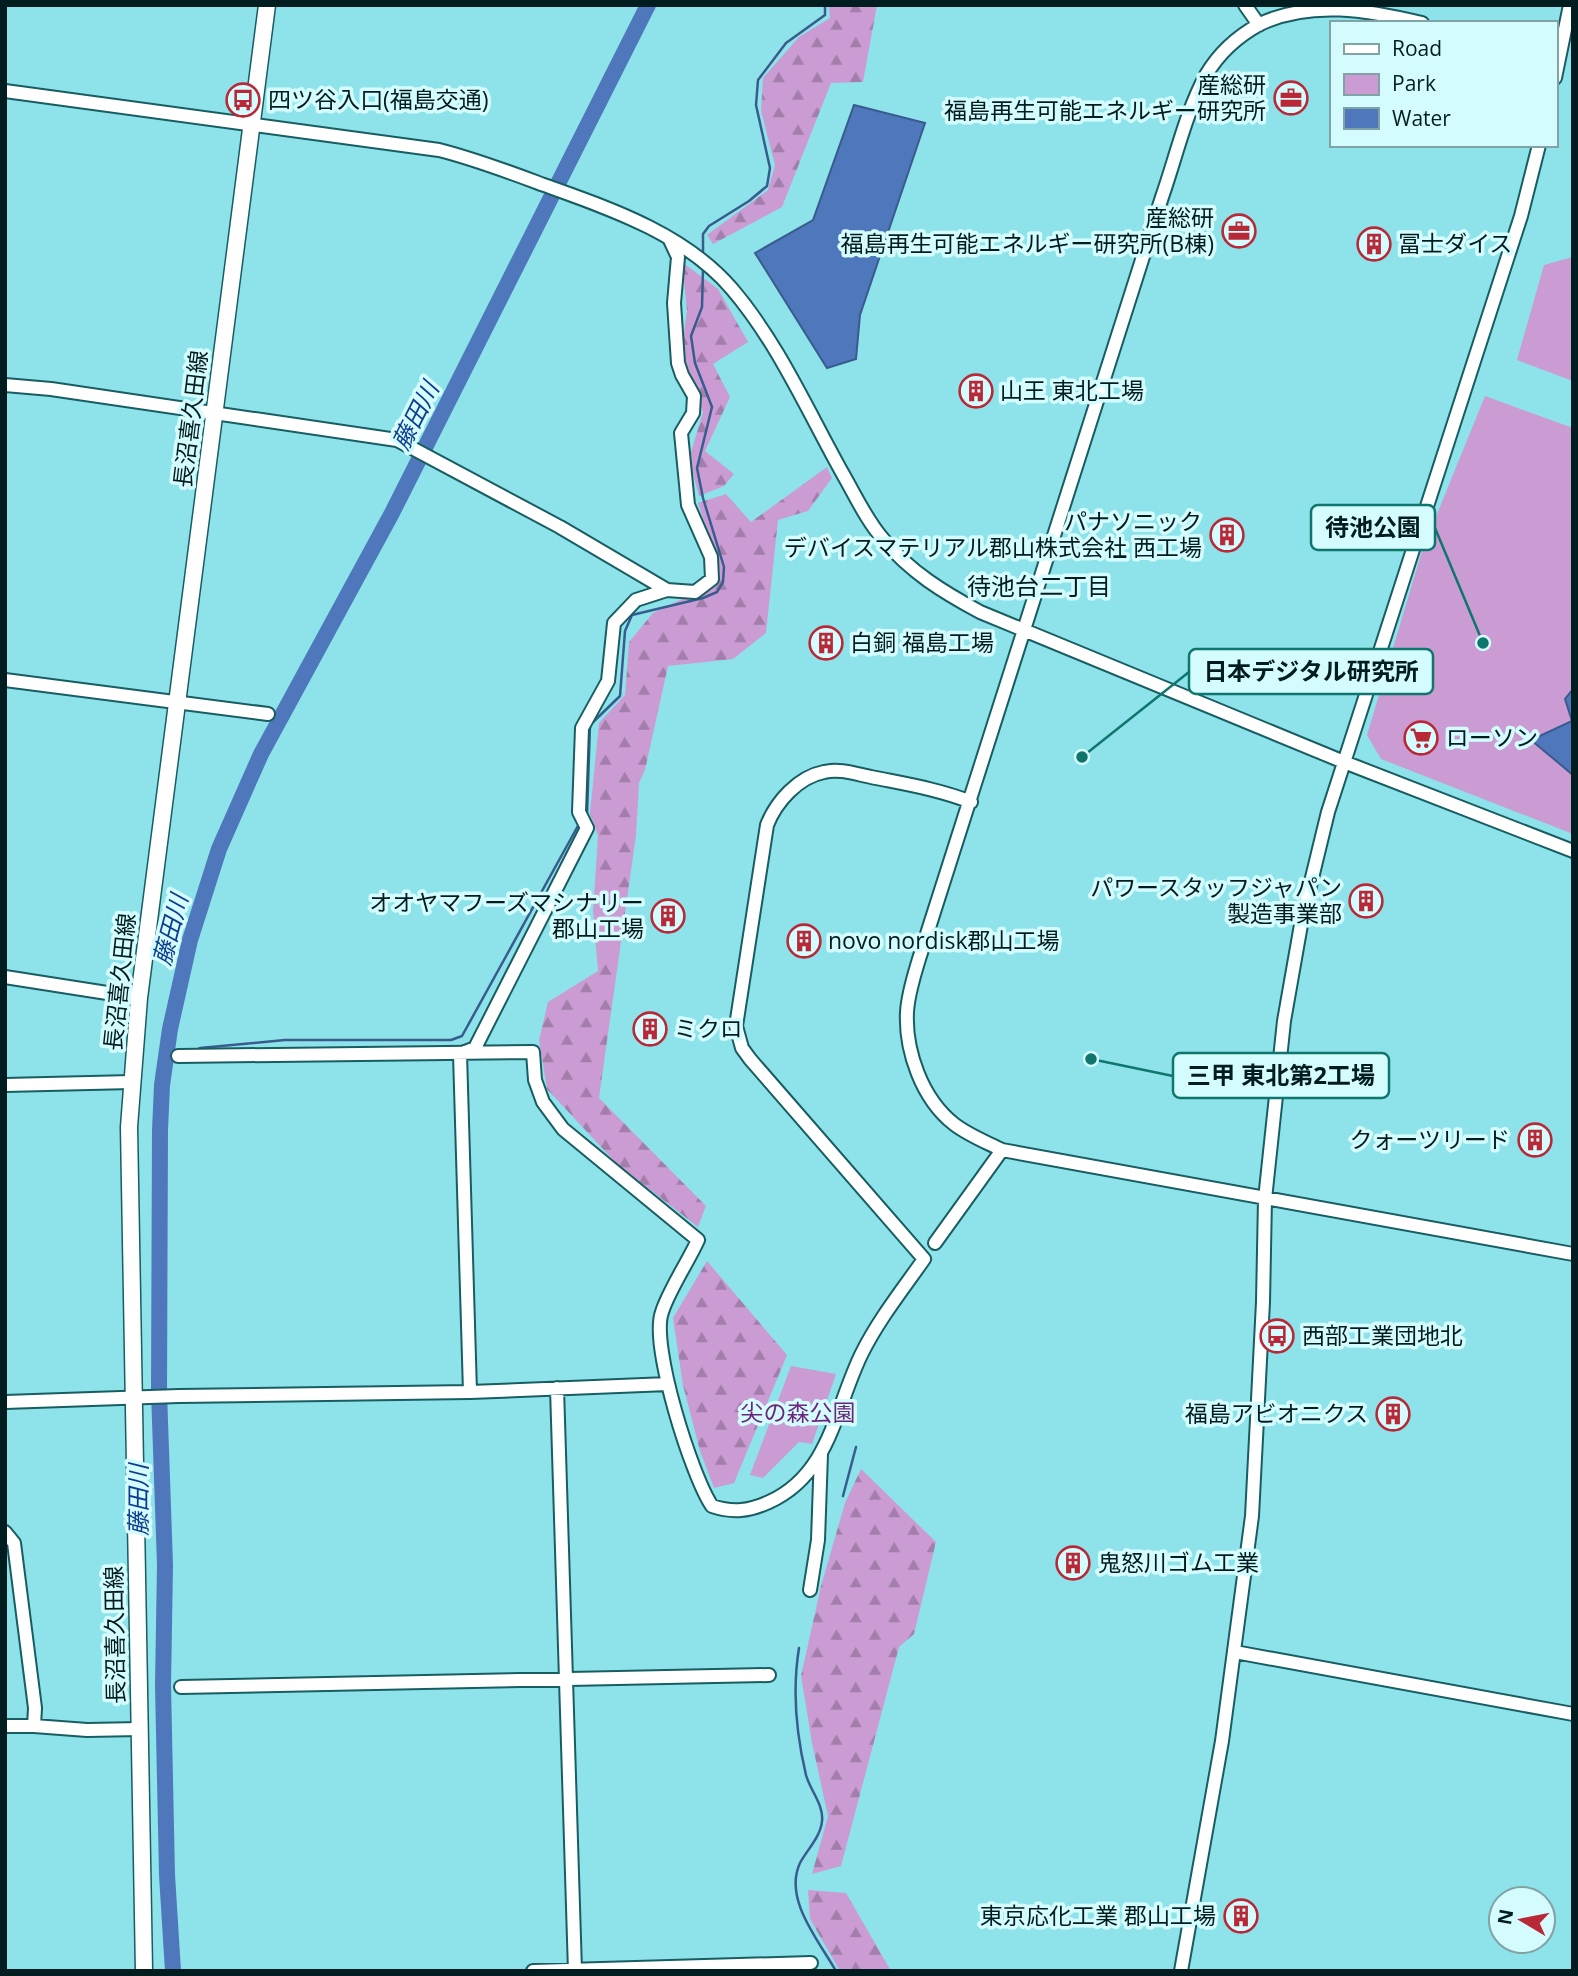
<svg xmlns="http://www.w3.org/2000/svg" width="1578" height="1976" font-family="'Open Sans','Noto Sans JP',sans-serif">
<defs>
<pattern id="forest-firs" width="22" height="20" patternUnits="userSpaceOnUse" patternTransform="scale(1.75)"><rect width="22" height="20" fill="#cb9bd4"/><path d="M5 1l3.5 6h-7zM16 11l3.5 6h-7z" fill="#a37eab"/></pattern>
</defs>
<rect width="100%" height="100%" fill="#8de3e9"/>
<path fill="url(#forest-firs)" d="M829 5H877L863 82 831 83 782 207 713 244 707 235 768 190 775 165 761 111 763 78 799 37 830 18Z
M682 262 718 289 748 342 713 364 730 397 705 451 734 474 724 486 699 496 689 459 703 412 681 354 687 311Z
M827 467 832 478 808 511 778 520 766 633 733 659 668 666 645 770 639 783 636 835 599 1098 706 1206 698 1227 617 1164 547 1089 539 1040 548 1002 598 971 593 911 598 836 590 813 599 723 625 695 629 642 653 613 715 583 719 567 698 503 726 494 751 522Z
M707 1261 787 1355 734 1483 714 1488 700 1451 683 1385 673 1318Z
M861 1469 936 1542 914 1634 899 1647 841 1866 812 1874 828 1816 812 1743 801 1676 821 1586 845 1503Z
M808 1890 846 1893 891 1971H840L810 1919Z"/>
<path fill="#cb9bd4" d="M1573 257V381L1517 360 1544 265Z
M1485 396 1573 428V834L1381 759 1367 735 1422 551Z
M791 1366 836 1374 812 1444 799 1442 763 1478 750 1475Z"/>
<path fill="#4f77bc" stroke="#385c8d" stroke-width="2" d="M854 105 925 123 860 315 856 359 827 368 755 253 813 220Z
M1573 689V775L1531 740 1572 721 1565 699Z"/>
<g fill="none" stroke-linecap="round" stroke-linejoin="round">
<path stroke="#385c8d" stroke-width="2.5" d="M703 256V234L709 226 749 201 767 186 770 168 756 105 758 80 786 43 825 15V5
M587 814 590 725 620 696 625 631 632 615 703 598 717 592 723 582 724 567 703 498 697 468 712 407 695 363 691 336 702 307 703 269
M194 1051 200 1048 285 1040H451L462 1036 579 824
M843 1496 856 1447
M799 1648C792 1691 796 1733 806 1775 810 1790 824 1805 822 1821 821 1836 807 1850 800 1863 783 1899 819 1941 836 1971"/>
<path stroke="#4f77bc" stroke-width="16" d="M173 1971 167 1875 163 1685 165 1565 159 1392 160 1130 162 1085 170 1029 190 940 219 849 261 754 392 513 648 5"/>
<defs>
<path id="minor" d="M1245 5 1259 25
M1422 23C1368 10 1311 0 1260 24 1238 36 1219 53 1206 75 1186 112 1176 157 1162 197L919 959C914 976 908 994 907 1012 905 1051 922 1099 954 1124 968 1135 986 1142 1002 1150L1573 1254
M1555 78 1570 5
M5 91 439 150C475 159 509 172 544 185 611 209 685 234 732 289 779 344 809 414 844 476 856 497 867 521 883 539 910 572 943 592 980 612L1344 762 1573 851
M5 385 51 389 397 440 560 527 667 590
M5 680 268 714
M5 977 139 998
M178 1056 533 1052 535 1080 543 1102 563 1129 698 1240C688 1262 669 1290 662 1312 650 1345 692 1477 712 1506 733 1513 749 1511 769 1502 831 1474 835 1407 862 1353 879 1319 903 1289 924 1259L750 1059 742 1048 736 1026 767 825C776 802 798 777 824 772 839 768 856 774 871 777 905 784 938 789 971 802
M5 1085 132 1082
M935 1243 1002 1150
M557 1388 575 1971
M470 1392 460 1054 475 1048 587 828 579 812 582 728 608 681 614 623 636 600 667 590 695 592 712 579 711 557 688 505 681 433 693 413 694 396 682 375 678 363 674 303 678 257 670 240
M5 1402 179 1396 470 1392 668 1384
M5 1532 14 1543 35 1708 34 1726
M810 1590 818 1540 821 1454
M1235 1652 1573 1714
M181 1687 769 1675
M5 1726H34L87 1730 140 1729
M533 1971 811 1963
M1181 1971 1222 1741 1252 1516 1263 1302 1265 1199 1284 1021 1302 919 1328 812 1521 216 1539 145"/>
<path id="major" d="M144 1971 129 1127 139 998 267 5"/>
</defs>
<use href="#minor" stroke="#175d62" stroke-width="16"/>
<use href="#major" stroke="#175d62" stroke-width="19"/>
<use href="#minor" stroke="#fff" stroke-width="12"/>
<use href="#major" stroke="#fff" stroke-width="16"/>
</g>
<defs>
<symbol id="office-ring" viewBox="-11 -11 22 22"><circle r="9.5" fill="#d4fcff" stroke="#b92837" stroke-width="1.5"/><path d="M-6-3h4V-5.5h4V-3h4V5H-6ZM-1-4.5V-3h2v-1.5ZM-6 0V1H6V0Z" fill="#b92837"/></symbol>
<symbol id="bus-ring" viewBox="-11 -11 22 22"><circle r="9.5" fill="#d4fcff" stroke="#b92837" stroke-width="1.5"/><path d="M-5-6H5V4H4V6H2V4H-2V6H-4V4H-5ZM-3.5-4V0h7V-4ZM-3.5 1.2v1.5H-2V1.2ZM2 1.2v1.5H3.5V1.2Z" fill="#b92837"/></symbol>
<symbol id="building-ring" viewBox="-11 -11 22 22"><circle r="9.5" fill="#d4fcff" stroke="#b92837" stroke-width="1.5"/><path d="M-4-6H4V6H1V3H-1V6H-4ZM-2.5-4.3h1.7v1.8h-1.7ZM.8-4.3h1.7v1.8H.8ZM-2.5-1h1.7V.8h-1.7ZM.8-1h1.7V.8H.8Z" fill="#b92837"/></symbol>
<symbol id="supermarket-ring" viewBox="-11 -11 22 22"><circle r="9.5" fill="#d4fcff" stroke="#b92837" stroke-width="1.5"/><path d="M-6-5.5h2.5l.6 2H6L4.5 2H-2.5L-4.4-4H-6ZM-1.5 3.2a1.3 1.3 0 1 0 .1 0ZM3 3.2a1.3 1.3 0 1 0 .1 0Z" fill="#b92837"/></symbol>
</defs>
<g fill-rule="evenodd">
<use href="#office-ring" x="1272" y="79" width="38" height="38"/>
<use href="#bus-ring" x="224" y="81" width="38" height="38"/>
<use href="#office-ring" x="1220" y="212" width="38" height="38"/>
<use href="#building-ring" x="1355" y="225" width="38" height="38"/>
<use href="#building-ring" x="957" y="372" width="38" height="38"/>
<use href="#building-ring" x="1208" y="516" width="38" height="38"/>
<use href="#building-ring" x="807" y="624" width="38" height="38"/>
<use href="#supermarket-ring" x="1402" y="719" width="38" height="38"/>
<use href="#building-ring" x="1347" y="882" width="38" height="38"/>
<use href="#building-ring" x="649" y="897" width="38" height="38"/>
<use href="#building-ring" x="785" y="922" width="38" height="38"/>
<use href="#building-ring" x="631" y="1010" width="38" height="38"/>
<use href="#building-ring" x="1516" y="1121" width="38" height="38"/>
<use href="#bus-ring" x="1258" y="1317" width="38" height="38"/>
<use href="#building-ring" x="1374" y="1395" width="38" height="38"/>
<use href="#building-ring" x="1054" y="1544" width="38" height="38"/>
<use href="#building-ring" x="1222" y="1897" width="38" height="38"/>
</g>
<g text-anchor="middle" stroke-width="7" stroke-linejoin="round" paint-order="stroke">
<g font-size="23" fill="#021d1f" stroke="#d4fcff" text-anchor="start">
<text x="1266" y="93" text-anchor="end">産総研<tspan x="1266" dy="26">福島再生可能エネルギー研究所</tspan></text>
<text x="268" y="108">四ツ谷入口(福島交通)</text>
<text x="1214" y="226" text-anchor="end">産総研<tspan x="1214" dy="26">福島再生可能エネルギー研究所(B棟)</tspan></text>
<text x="1398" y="252">冨士ダイス</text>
<text x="1000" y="399">山王 東北工場</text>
<text x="1202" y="530" text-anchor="end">パナソニック<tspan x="1202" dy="26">デバイスマテリアル郡山株式会社 西工場</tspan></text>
<text x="850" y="651">白銅 福島工場</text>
<text x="1446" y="746">ローソン</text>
<text x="1342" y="896" text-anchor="end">パワースタッフジャパン<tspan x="1342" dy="26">製造事業部</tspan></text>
<text x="644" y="911" text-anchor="end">オオヤマフーズマシナリー<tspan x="644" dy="26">郡山工場</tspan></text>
<text x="828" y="949">novo nordisk郡山工場</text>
<text x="674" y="1037">ミクロ</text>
<text x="1510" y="1148" text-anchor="end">クォーツリード</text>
<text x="1302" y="1344">西部工業団地北</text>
<text x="1368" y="1422" text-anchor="end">福島アビオニクス</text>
<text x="1098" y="1571">鬼怒川ゴム工業</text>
<text x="1216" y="1924" text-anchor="end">東京応化工業 郡山工場</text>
</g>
<g font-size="23" fill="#021d1f" stroke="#d4fcff">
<text transform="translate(191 419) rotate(-83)" y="8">長沼喜久田線</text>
<text transform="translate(120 982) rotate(-84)" y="8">長沼喜久田線</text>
<text transform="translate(115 1635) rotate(-91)" y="8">長沼喜久田線</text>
</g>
<g font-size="23" fill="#6c2679" stroke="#d4fcff">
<text x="798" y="1421">尖の森公園</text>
</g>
<g font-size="24" font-style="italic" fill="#0e3d90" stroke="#d4fcff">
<text transform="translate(416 416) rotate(-63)" y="8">藤田川</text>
<text transform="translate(171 930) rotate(-75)" y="8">藤田川</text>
<text transform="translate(139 1500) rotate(-90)" y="8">藤田川</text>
</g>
<g font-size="24" fill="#021d1f" stroke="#d4fcff">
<text x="1039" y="595">待池台二丁目</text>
</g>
</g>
<path fill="none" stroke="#0f766e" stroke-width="2.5" d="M1483 643L1435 528M1082 757L1189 672M1091 1059L1173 1076"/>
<g fill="#0f766e" stroke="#d4fcff" stroke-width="2.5">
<circle cx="1483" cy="643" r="7"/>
<circle cx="1082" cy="757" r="7"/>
<circle cx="1091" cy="1059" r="7"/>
</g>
<g fill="#d4fcff" stroke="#0f766e" stroke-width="2.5">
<rect x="1311" y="505" width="124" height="45" rx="7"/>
<rect x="1189" y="649" width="244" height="45" rx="7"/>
<rect x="1173" y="1053" width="216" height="45" rx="7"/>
</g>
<g font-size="24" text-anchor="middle" font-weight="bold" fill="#021d1f">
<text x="1373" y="536">待池公園</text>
<text x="1311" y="680">日本デジタル研究所</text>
<text x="1281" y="1084">三甲 東北第2工場</text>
</g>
<rect width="1578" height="1976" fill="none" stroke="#021d1f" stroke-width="14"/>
<rect x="1330" y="21" width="228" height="126" fill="#d4fcff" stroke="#80a3a5" stroke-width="2"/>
<rect x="1344" y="44" width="35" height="10" fill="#ffffff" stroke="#80a3a5" stroke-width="2"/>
<text x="1392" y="56" font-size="21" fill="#021d1f">Road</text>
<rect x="1344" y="74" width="35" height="21" fill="#cb9bd4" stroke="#80a3a5" stroke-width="2"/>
<text x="1392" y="91" font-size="21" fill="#021d1f">Park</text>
<rect x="1344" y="108" width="35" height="21" fill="#4f77bc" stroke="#80a3a5" stroke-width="2"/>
<text x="1392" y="126" font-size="21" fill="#021d1f">Water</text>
<g transform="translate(1522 1920) rotate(280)"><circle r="33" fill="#d4fcff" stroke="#80a3a5" stroke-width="2"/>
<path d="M0-5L12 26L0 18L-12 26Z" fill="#b92837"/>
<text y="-10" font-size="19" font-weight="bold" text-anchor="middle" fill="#021d1f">N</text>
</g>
</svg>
